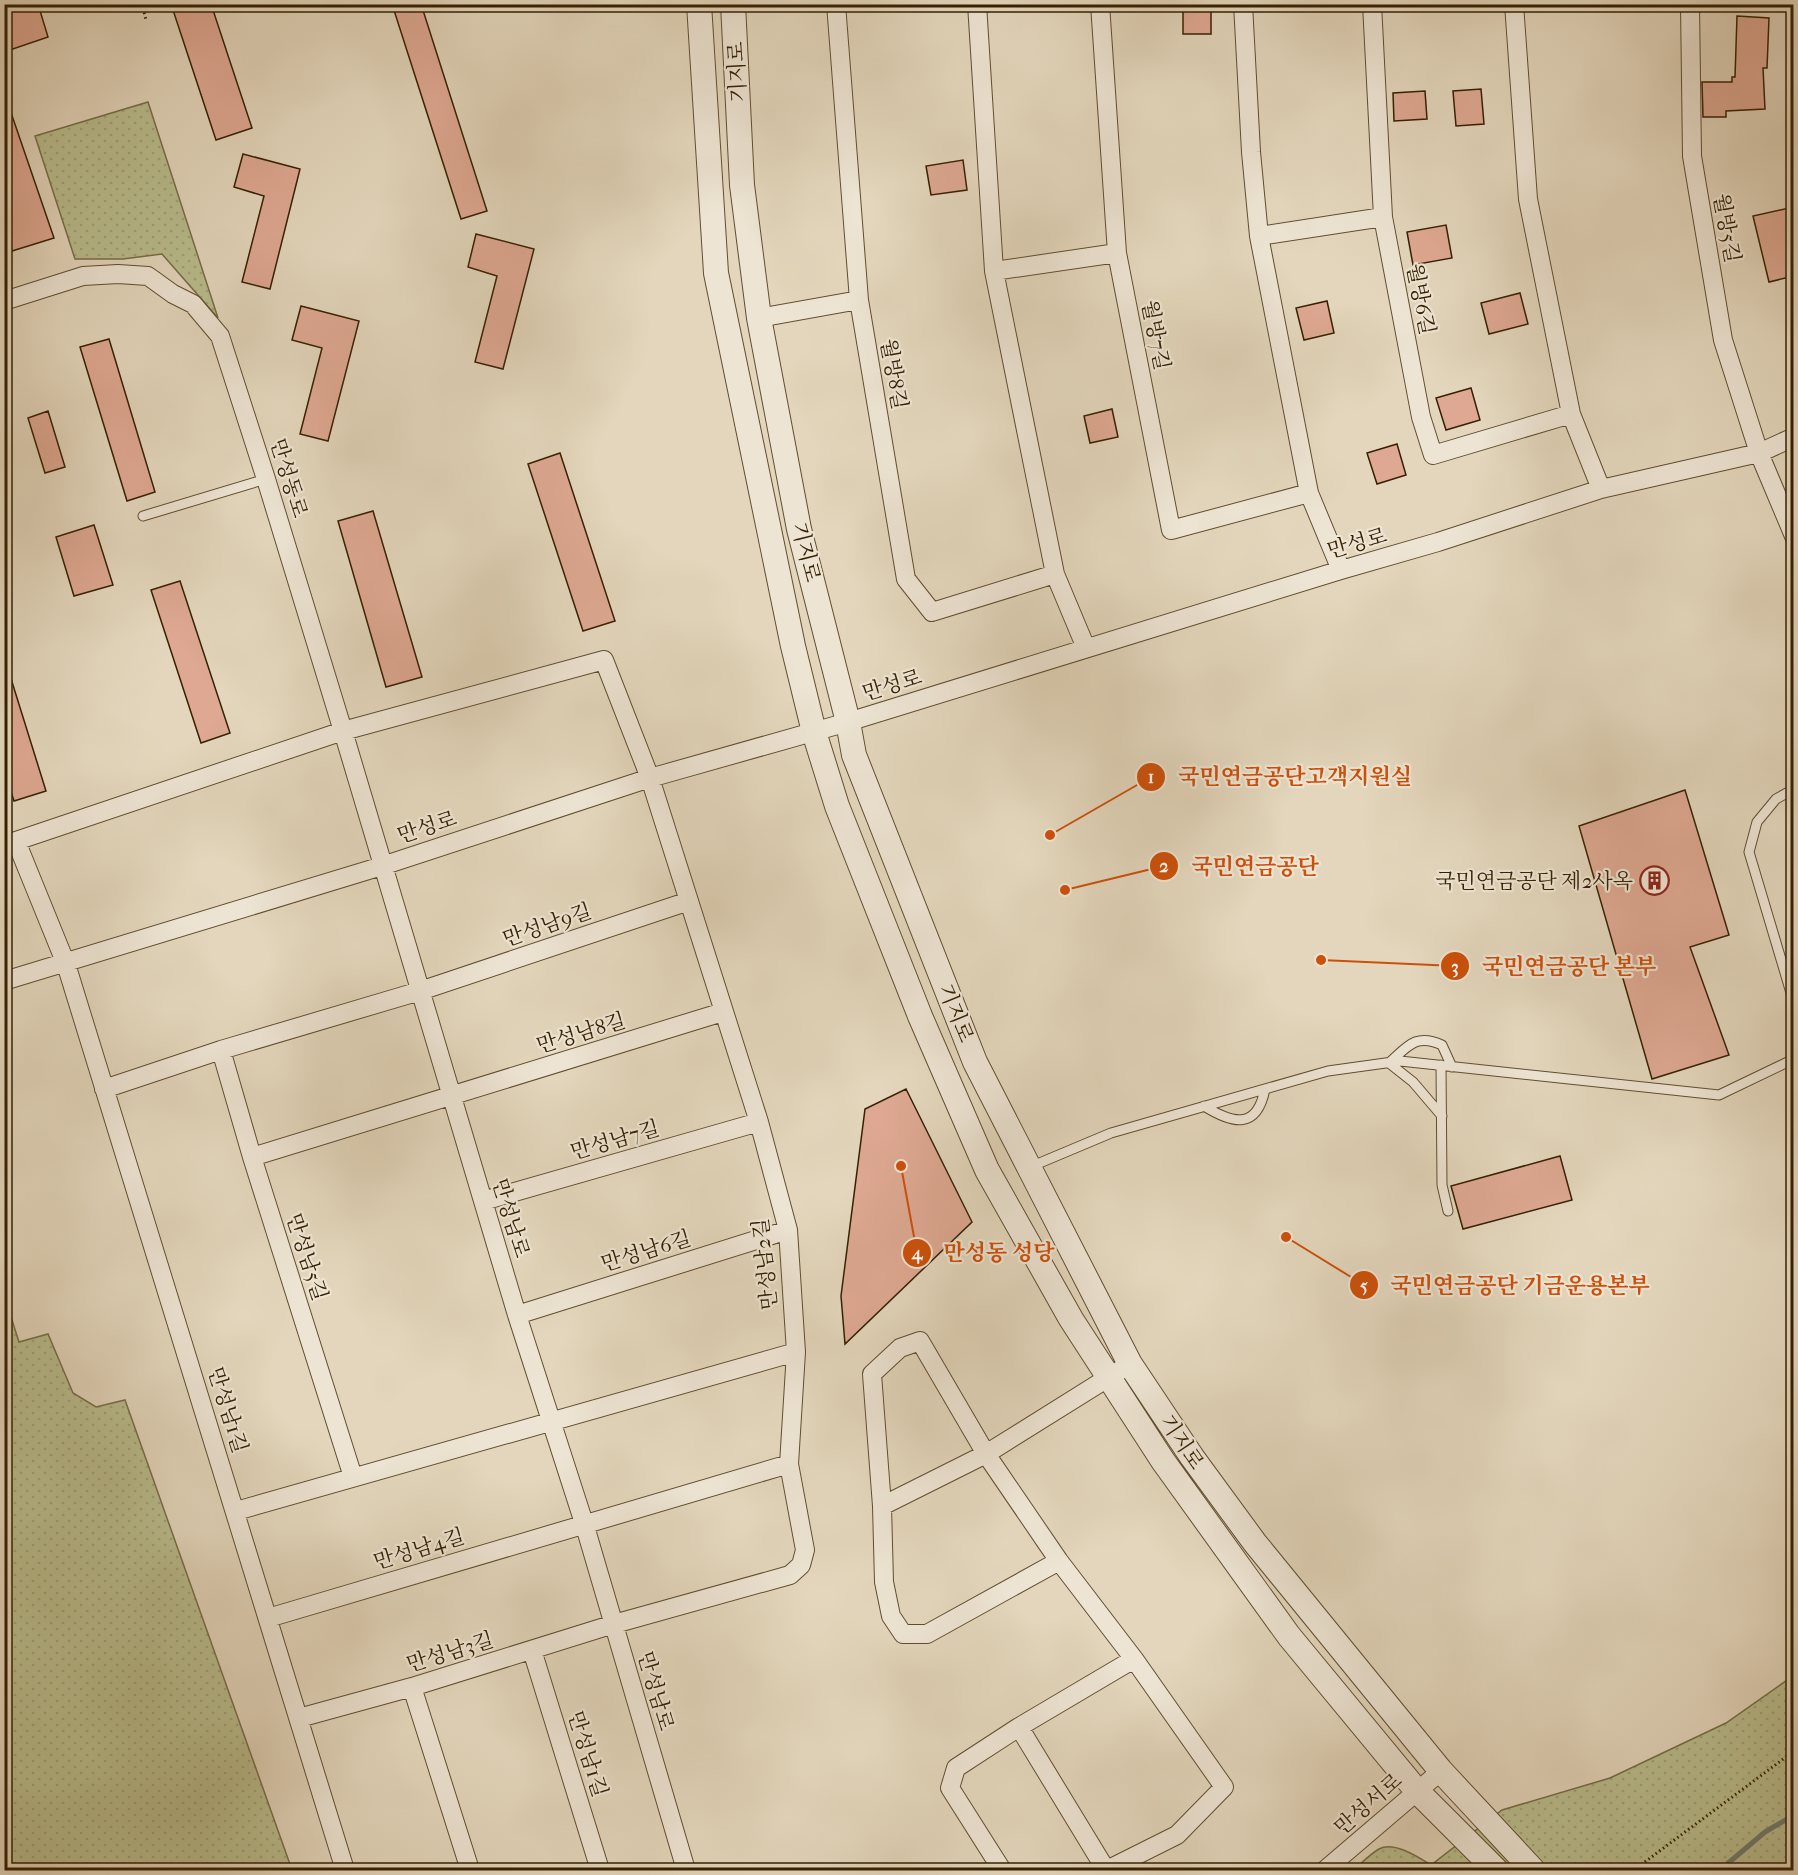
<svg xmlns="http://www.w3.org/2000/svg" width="1798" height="1875" font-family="'IM FELL French Canon','Noto Serif KR',serif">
<defs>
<pattern id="park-dots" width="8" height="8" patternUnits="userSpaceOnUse" patternTransform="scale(1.5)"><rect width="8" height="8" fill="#b9bc8d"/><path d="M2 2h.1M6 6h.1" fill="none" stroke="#a0a178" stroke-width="1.8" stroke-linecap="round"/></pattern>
</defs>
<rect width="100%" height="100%" fill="#e3d6bc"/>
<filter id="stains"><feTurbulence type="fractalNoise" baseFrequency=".00333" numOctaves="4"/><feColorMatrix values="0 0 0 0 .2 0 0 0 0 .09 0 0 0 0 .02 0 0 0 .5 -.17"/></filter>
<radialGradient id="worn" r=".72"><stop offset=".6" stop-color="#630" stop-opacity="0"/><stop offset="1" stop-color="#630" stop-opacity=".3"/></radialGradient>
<path fill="url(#park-dots)" stroke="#776e48" stroke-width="1.5" d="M148 102 218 318 162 254 123 259H75L35 136Z
M4 1295 19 1342 48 1334 73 1393 96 1407 125 1400 292 1870H5Z
M1793 1676V1870H1353C1361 1864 1370 1854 1379 1849 1394 1841 1418 1857 1431 1865L1502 1810 1610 1778 1726 1723Z"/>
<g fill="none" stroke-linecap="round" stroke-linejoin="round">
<path stroke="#6f7b6d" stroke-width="5" d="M1720 1870 1765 1832 1794 1815"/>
</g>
<path fill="#dea892" stroke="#352002" stroke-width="1.5" d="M4 4H38L48 37 4 52Z
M171 4H211L252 128 216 140Z
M392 4H421L487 211 461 219Z
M1183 4H1211V34H1183Z
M1737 16 1769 18 1767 68H1763L1765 109 1726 111V117H1703L1702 82H1732V77H1735Z
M1481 89 1484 124 1456 126 1453 91Z
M1425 91 1427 119 1394 121 1393 93Z
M4 101H7L54 238 12 251 4 231Z
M243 154 300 169 270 289 242 282 264 196 234 187Z
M963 160 967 190 931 195 926 166Z
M1794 207V276L1769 282 1753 216Z
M1446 225 1452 258 1413 265 1407 232Z
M476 234 534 249 503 369 475 362 497 276 468 267Z
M1520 293 1528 324 1489 334 1481 303Z
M1327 301 1334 333 1304 340 1296 308Z
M301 306 359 321 328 441 300 434 322 348 292 340Z
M109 339 155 492 127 501 80 347Z
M1471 388 1480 420 1446 430 1436 398Z
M1112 409 1118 437 1090 443 1084 416Z
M48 411 65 467 45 473 28 418Z
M1397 444 1406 475 1377 484 1367 453Z
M560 453 615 621 583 631 528 464Z
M373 511 422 677 386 687 338 521Z
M94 525 113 585 74 596 56 537Z
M180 581 230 733 201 743 151 590Z
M8 669 46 791 14 801 4 770V670Z
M1685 790 1729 935 1690 947 1729 1055 1652 1079 1579 826Z
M906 1089 972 1222 845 1344 841 1296 865 1109Z
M1560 1156 1572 1200 1463 1229 1451 1186Z"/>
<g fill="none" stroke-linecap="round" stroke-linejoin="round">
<defs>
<path id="service" d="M143 516 266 479
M1794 789 1776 799 1757 822 1749 852 1794 1003
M1441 1065 1442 1185 1448 1211
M1204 1106C1233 1124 1257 1130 1265 1089
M1442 1116 1413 1082 1389 1063C1408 1046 1416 1033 1442 1045L1452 1067
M1030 1167 1111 1133 1328 1071 1400 1061 1719 1095 1794 1059"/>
<path id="minor" d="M836 4 859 300 906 579 932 612 1055 574
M977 4 994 271 1055 574 1086 648
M1100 4 1117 253 1171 530 1309 493
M1243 4 1251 152 1259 236 1309 493 1341 570
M1372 4 1383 217 1421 417 1433 455 1571 414
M1514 4 1528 199 1571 414 1601 489
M1690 4 1692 156 1723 340 1759 453 1794 536
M1259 236 1383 217
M994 271 1117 253
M4 301 83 276 118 274 148 276 173 294 193 304 220 336 266 479 343 731 517 1315 584 1523 686 1870
M759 318 859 300
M16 841 66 964 345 1870
M4 845 343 731 604 660 650 778 759 1122 788 1230 796 1352 789 1464 805 1550 801 1565 790 1575 614 1624 412 1687 299 1718
M4 981 382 866 650 778 848 722 1341 570 1438 542 1601 489 1759 453 1794 437
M221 1050 252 1157 353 1477
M104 1089 221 1050 420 991 689 901
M252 1157 723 1012
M483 1201 759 1122
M517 1315 788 1230
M882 1506 986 1454 1130 1364
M236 1511 796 1352
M1059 1561 927 1634H903L891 1616 884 1582 882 1506 872 1374 900 1348 920 1341 986 1454 1059 1561 1134 1659 1224 1787 1177 1835 1107 1870
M268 1618 789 1464
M532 1650 600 1870
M412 1687 470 1870
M1019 1727 1106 1870
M1002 1870 950 1788 956 1768 1019 1727 1134 1659
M1325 1870 1441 1771"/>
<path id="tertiary" d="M699 4 716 273 793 646 814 732 837 806 920 1016 987 1170 1071 1319 1163 1461 1289 1636 1417 1791 1496 1870
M733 4 742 185 759 318 799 529 848 722 854 755 975 1062 1130 1364 1192 1457 1255 1543 1441 1771 1533 1870"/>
</defs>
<use href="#service" stroke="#604e30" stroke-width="11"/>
<use href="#minor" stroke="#604e30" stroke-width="20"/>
<use href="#tertiary" stroke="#604e30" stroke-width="26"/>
<path stroke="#352002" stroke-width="3" stroke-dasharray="1.5 3" stroke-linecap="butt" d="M142 4 146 20
M1634 1870 1794 1751"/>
<use href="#service" stroke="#ede4d3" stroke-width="9"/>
<use href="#minor" stroke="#ede4d3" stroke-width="18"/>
<use href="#tertiary" stroke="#ede4d3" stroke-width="24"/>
</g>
<defs>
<symbol id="building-ring" viewBox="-11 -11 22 22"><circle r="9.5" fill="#ede4d3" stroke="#8f2418" stroke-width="1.5"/><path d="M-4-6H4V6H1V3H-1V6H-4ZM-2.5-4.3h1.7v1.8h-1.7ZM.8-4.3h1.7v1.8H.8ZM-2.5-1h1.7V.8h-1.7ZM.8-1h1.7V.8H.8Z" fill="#8f2418"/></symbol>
</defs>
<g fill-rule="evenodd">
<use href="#building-ring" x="1638" y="864" width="33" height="33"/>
</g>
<g text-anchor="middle" stroke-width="4.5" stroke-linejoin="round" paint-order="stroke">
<g font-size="21" fill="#352002" stroke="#ede4d3">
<text transform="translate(737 72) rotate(-93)" y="7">기지로</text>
<text transform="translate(1727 228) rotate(80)" y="7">월방5길</text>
<text transform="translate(1421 299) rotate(79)" y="7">월방6길</text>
<text transform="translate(1156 335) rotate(79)" y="7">월방7길</text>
<text transform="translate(894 374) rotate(80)" y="7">월방8길</text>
<text transform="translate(289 478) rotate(73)" y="7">만성동로</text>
<text transform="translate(1357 543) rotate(-16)" y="7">만성로</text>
<text transform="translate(806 552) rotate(76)" y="7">기지로</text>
<text transform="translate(892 685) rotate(-17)" y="7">만성로</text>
<text transform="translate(427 827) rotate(-18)" y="7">만성로</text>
<text transform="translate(547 925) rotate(-19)" y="7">만성남9길</text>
<text transform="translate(956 1013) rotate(68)" y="7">기지로</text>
<text transform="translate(581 1033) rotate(-17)" y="7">만성남8길</text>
<text transform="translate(615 1140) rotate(-16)" y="7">만성남7길</text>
<text transform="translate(511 1218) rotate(73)" y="7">만성남로</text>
<text transform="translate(646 1251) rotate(-17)" y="7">만성남6길</text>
<text transform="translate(307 1257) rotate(72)" y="7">만성남5길</text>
<text transform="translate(765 1264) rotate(-96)" y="7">만성남2길</text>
<text transform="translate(228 1410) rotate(73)" y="7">만성남1길</text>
<text transform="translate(1182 1442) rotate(56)" y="7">기지로</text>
<text transform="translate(419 1549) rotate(-17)" y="7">만성남4길</text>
<text transform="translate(450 1652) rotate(-17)" y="7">만성남3길</text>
<text transform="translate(656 1691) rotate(74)" y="7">만성남로</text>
<text transform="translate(588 1754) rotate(73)" y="7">만성남1길</text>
<text transform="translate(1368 1804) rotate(-41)" y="7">만성서로</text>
</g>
<g font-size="21" fill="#352002" stroke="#ede4d3" text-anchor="end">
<text x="1633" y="888">국민연금공단 제2사옥</text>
</g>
</g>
<path fill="none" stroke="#cd500a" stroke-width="2" d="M1050 835L1151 777M1065 890L1164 866M1321 960L1455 966M901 1166L917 1253M1286 1237L1364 1285"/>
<g fill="#cd500a" stroke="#ede4d3" stroke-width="2">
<circle cx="1050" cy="835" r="6"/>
<circle cx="1065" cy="890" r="6"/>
<circle cx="1321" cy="960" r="6"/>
<circle cx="901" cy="1166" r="6"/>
<circle cx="1286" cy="1237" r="6"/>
<circle cx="1151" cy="777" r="15"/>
<circle cx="1164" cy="866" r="15"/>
<circle cx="1455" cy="966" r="15"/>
<circle cx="917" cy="1253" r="15"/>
<circle cx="1364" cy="1285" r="15"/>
</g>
<g font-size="18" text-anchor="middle" font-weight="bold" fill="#fff">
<text x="1151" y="783">1</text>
<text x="1164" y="872">2</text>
<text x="1455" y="973">3</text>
<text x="917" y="1259">4</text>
<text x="1364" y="1292">5</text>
</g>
<g font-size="22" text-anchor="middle" font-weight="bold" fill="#cd500a" stroke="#ede4d3" stroke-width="4.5" stroke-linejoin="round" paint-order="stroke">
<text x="1295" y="784">국민연금공단고객지원실</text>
<text x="1255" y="874">국민연금공단</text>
<text x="1569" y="974">국민연금공단 본부</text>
<text x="999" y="1260">만성동 성당</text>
<text x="1520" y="1293">국민연금공단 기금운용본부</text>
</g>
<rect width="1798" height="1875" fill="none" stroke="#e3d6bc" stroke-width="24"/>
<rect x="6" y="6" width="1786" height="1863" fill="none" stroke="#352002" stroke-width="3"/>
<rect x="12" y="12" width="1774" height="1851" fill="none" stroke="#352002" stroke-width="1.5"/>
<rect width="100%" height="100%" filter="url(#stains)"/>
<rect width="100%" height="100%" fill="url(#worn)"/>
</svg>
